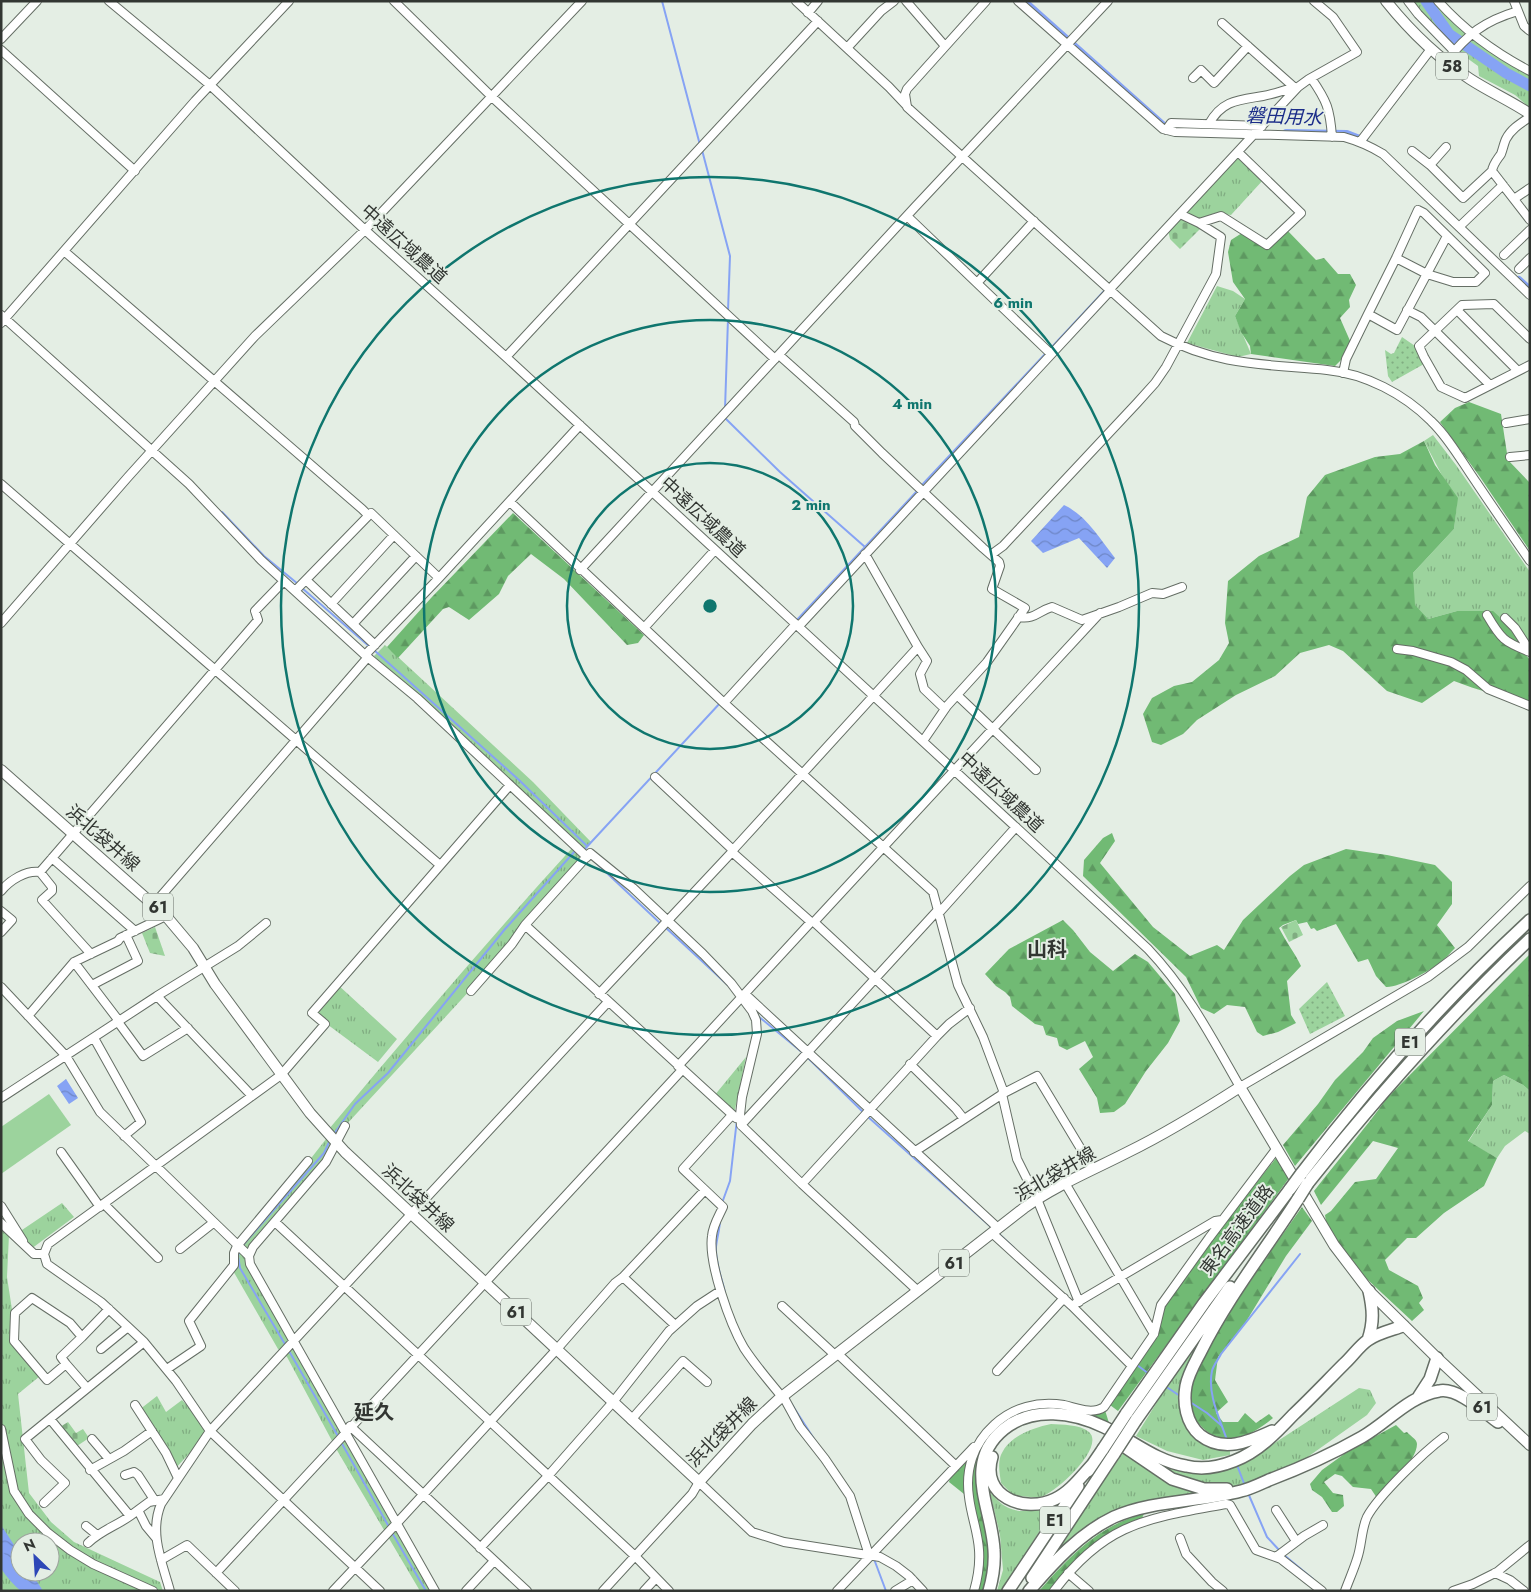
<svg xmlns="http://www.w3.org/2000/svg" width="1531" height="1592" font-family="Jost,'Noto Sans JP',sans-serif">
<defs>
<pattern id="grass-tufts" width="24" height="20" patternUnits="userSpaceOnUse" patternTransform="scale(1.25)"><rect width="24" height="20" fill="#9cd39d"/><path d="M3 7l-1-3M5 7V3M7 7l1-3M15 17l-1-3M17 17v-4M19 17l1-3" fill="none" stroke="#80ac81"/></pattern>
<pattern id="forest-firs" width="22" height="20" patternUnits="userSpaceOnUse" patternTransform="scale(1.25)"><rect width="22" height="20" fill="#71ba74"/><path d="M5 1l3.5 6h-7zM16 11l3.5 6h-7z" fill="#5d9860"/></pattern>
<pattern id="cemetery-stones" width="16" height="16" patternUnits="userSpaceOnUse" patternTransform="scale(1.25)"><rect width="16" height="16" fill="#9cd39d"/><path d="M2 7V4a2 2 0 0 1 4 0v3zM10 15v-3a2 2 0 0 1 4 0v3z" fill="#80ac81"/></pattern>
<pattern id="park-dots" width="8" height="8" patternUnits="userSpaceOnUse" patternTransform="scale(1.25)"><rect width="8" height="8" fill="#9cd39d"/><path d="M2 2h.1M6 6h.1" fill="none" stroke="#80ac81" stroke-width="1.8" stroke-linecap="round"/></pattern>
<pattern id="water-waves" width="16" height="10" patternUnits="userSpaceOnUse" patternTransform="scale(1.25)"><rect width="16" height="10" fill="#86a3f4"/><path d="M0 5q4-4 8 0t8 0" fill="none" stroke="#6e86c6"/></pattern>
</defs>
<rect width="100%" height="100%" fill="#e4eee4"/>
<path fill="url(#grass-tufts)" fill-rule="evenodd" d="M1409 1H1436L1439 6 1530 73V108L1515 95 1479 76 1478 66 1453 48Z
M1239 156 1264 179 1231 215 1215 213 1200 219 1186 212Z
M1217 286 1233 291 1245 299 1235 316 1251 354 1238 357 1187 343Z
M1433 435 1456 465 1530 572V648L1505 618 1457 611 1428 619 1413 610V573L1454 529 1457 504 1424 441Z
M385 645 533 782 591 842 583 851 374 656Z
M574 846 585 856 496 962 346 1125 324 1161 253 1247 250 1264 434 1591H420L338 1452 287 1357 278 1349 232 1269 234 1253 312 1157 326 1139 329 1129C409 1033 490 938 574 846Z
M337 984 397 1039 378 1062 312 1013Z
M746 1057 734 1114 714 1096Z
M1504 1075 1523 1085 1530 1091V1134L1525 1131 1505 1146 1497 1158 1468 1142 1492 1105 1493 1081Z
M62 1203 74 1217 31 1249 19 1232Z
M1 1226 9 1235 7 1277 13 1316 12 1343 40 1376 18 1394 29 1493 51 1522 74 1542 160 1582 163 1591H1ZM20 1542H50V1572H20Z
M1188 1352 1192 1354 1186 1388 1199 1434 1230 1445V1455L1203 1460 1167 1451 1136 1436Z
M1359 1388 1370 1390 1376 1403 1367 1415 1292 1468 1235 1486 1194 1482 1170 1474 1127 1443 1176 1469 1219 1470 1264 1450Z
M157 1396 166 1412 182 1400 210 1431 174 1470 139 1410Z
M1051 1424C1062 1425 1080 1424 1089 1432 1106 1447 1055 1494 1040 1497 1031 1498 1022 1496 1013 1495L1001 1483C1000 1475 998 1466 1000 1458 1006 1437 1032 1428 1051 1424Z
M1123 1453 1177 1487 1205 1494 1116 1511 1050 1558Z
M990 1492C994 1496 999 1503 1005 1506 1023 1517 1042 1508 1059 1500L1002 1591H997L1003 1570 1000 1535Z"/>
<path fill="url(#forest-firs)" d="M1285 228 1316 260 1324 258 1338 274H1350L1356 285 1349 300 1350 307 1340 318 1351 343 1341 360 1335 366 1251 354 1250 346 1241 332 1235 316 1245 299 1233 282 1228 252 1231 240 1242 233 1270 245Z
M1469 402 1501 414 1508 460 1530 483V551L1480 477 1440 422 1455 408Z
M1424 441 1435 465 1458 498 1454 529 1413 573 1415 605 1428 619 1457 611H1493L1520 636V648L1530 660V705C1504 696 1479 691 1454 681L1422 703 1387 691 1343 651 1329 645 1300 653 1275 676 1236 695 1197 720 1183 734 1161 745 1152 742 1143 714 1152 698 1174 686 1192 682 1219 660 1229 643 1225 623 1228 581 1259 556 1299 537 1307 497 1325 475 1375 457 1400 454Z
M513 513 644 635 638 643 627 645 564 579 531 554 508 576 499 594 469 620 449 607 443 609 398 658 387 647 431 598Z
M1112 833 1115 841 1100 863 1153 927 1190 956 1217 945 1224 950 1243 920 1290 876 1304 865 1346 849 1387 855 1435 865 1452 882V904L1437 925 1455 948C1450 953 1446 958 1441 962 1430 971 1398 988 1386 987L1376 976 1368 959 1358 962 1336 924 1317 931 1314 928 1311 929 1307 922 1298 924 1296 920 1283 925 1279 928C1286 942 1295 953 1301 966L1287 981 1291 1015 1296 1023 1278 1032 1263 1036 1257 1032 1245 1007 1227 1005 1214 1014 1201 1008 1186 977 1083 876 1084 860 1103 838Z
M1063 920 1073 930 1090 952 1113 971 1135 954 1148 962 1175 994 1180 1021 1168 1043 1146 1071 1125 1104 1114 1112 1100 1113 1097 1098 1079 1069 1093 1057 1085 1041 1067 1050 1059 1046 1057 1038 1046 1035 1043 1026 1035 1024 1012 1006 1010 997 1005 992 996 986 985 974 1009 949Z
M1530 954V1091L1523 1085 1504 1075 1493 1081 1492 1105 1468 1141 1497 1158 1484 1186 1444 1213 1416 1238H1407L1385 1260 1389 1270 1418 1286 1423 1298 1419 1303 1424 1310 1412 1321 1354 1267 1326 1222 1325 1215 1331 1211 1355 1182 1376 1179 1398 1148 1373 1141 1321 1205 1314 1191C1338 1160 1364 1130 1387 1098Z
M1424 1011 1295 1166 1283 1145 1318 1104 1335 1080 1363 1052 1373 1038 1397 1021Z
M1276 1158 1289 1178 1118 1411 1110 1405 1153 1340 1161 1305Z
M1302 1207 1312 1221 1286 1256 1244 1325 1218 1357 1215 1380 1228 1402 1216 1413 1223 1422H1238L1245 1413 1256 1423 1269 1414 1273 1418C1261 1428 1237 1445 1220 1439 1207 1434 1197 1422 1187 1412L1193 1380 1221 1325 1266 1258Z
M1039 1404 1072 1407H1104L1109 1423 1021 1415 981 1462 995 1553 987 1591H977L981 1580 978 1542 969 1498 949 1482 952 1470 1014 1411Z
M1396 1425 1404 1433 1407 1432C1410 1436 1417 1439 1417 1444 1417 1461 1388 1486 1377 1498L1371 1489 1353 1487 1342 1476 1335 1474 1324 1482 1333 1493 1343 1495 1344 1506 1337 1512H1332L1322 1497 1312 1490 1310 1484 1322 1470 1347 1452Z
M1144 1514 1142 1518 1111 1532 1072 1563 1052 1591H1039C1068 1558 1100 1524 1144 1514Z"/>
<path fill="url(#cemetery-stones)" d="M1181 217 1201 228 1180 249 1170 239 1168 230Z
M1296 920 1303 935 1289 942 1281 927Z
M155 927 165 956 150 953 142 933Z
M68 1422 76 1433 83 1429 89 1438 74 1448 60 1427Z"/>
<path fill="url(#park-dots)" d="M1402 337 1415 346 1424 364 1392 382 1388 376 1385 350 1391 354 1394 353Z
M1327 982 1345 1016 1310 1034 1299 1009Z"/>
<path fill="#9cd39d" d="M49 1094 71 1125 1 1174V1127Z"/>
<path fill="url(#water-waves)" d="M1064 505C1086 515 1100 539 1115 558L1107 568 1079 538 1043 553 1031 541Z
M66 1079 78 1098 69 1104 57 1086Z
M1 1525 20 1554V1572H31L43 1591H23L1 1556Z"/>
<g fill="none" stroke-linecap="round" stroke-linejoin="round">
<path stroke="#86a3f4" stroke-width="2" d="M662 1 700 145
M702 150 730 256 728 311
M1050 349 1106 289
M725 409 728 319
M725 418 780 472 865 547
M921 486 1046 353
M222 512 264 556 298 584
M302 588 370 647
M795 622 918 490
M374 650 519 780 587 846
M583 851 721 702
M593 860 661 924
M665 927 731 988
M758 1016 803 1053
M806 1056 864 1113
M867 1116 990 1226
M334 1134 355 1104 388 1073 505 929 575 851
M722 1203 730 1181 737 1119
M720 1219C720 1229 717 1237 716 1247 715 1263 722 1278 725 1293
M999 1234 1014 1248
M242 1246 324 1153 330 1140
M240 1250 238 1256 240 1268 286 1346
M289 1351 339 1438
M754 1356 766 1372
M1137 1365 1149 1374
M1165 1386 1180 1396
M789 1400 816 1442
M1190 1402 1207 1413 1222 1426
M1227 1440C1220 1419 1207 1394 1212 1371 1213 1366 1218 1360 1221 1354L1300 1254
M341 1442 389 1527
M1237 1465 1245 1486
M1248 1493 1267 1537 1280 1551
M391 1531 426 1591
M1284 1555 1313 1579
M874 1559 886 1591"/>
<path stroke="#86a3f4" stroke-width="6" d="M1025 1 1164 125 1173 128 1229 130
M1286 132 1347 133 1365 140
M1519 279 1530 289"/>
<path stroke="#86a3f4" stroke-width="11" d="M1426 1 1449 34 1506 73 1530 86
M1 1558C9 1572 17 1582 30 1591"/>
<defs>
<path id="minor" d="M109 1 210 85 365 230 506 357 1148 949C1187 990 1212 1038 1240 1087L1428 977 1468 947 1530 886
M394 1 491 96 775 359
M796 1 889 87 907 106
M906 1 945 46
M986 1 907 89 905 94 907 107 1161 336C1218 366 1265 364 1327 370 1366 374 1404 394 1431 421 1449 438 1462 462 1476 482 1494 509 1512 535 1530 561
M1018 1 1163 129 1175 132 1344 137C1358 141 1370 146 1383 154L1530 295
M1408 1 1418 14 1454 51
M1438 1C1464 30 1495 53 1530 71
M1514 1 1524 26 1530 31
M808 13 818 1
M1222 23 1295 88
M1 39 37 1
M847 48 881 11 894 1
M1 50 135 171
M1446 61C1468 34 1484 21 1518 11
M1193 78 1201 70 1214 83 1248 46
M1311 78C1327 101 1330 109 1332 137
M1530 117C1521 123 1511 129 1506 139 1504 143 1503 149 1501 154 1497 160 1493 164 1492 171L1530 220
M1209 124C1222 100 1239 100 1263 96 1275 94 1286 89 1298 87
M1166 130 1171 123 1262 126
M1360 142 1431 49
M1412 151 1430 165 1463 198 1492 171
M1430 165 1446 147
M1514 199 1530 188
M1180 214 1199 223 1221 216 1267 245 1301 213 1238 152
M907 216 1051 354
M1459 227 1503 185
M64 251 362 509 368 515
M1504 255 1530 230
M1519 269 1530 258
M977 283 1034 221
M1109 290 1298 87 1309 79 1357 52 1333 17 1314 1
M1407 310 1421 317 1490 385
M1457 310 1518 371
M1368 314 1396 258 1418 210 1424 213 1485 273 1476 282H1453L1427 274 1396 258
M1 315 189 484 261 560 365 655 417 698 587 857
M1 323 195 101 289 1
M1530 339 1494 304 1462 305 1419 346 1424 357 1441 387 1465 398 1530 365
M779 355 854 422 855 426 882 453 983 548 999 562 1000 566 992 589 1025 608 987 662 947 706 923 741
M506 357 818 21
M1343 373 1346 359 1368 314 1397 330 1447 236
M1506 423 1530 419
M1510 457 1530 455
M1 484 440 865
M510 502 724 703 933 892 958 985 983 1037 1004 1093
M992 554 1003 546 1137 403 1155 383 1166 367 1216 274 1221 237 1199 223
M580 570 915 207 1108 1
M306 580 375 645
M295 591 371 513 439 578
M331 604 394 535
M1487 615C1501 639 1504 642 1530 652
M1018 617C1035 620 1038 611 1052 607L1082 620 1119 607 1152 593 1163 594 1182 587
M1505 618 1515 628 1530 651
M1 623 128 477 255 336 365 230 582 1
M353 624 416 556
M799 626 1110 291
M644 628 715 550
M918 647 927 661 920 674 924 689 945 709
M1397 649 1413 651 1451 662 1466 670 1488 689 1530 706
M365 655 439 578 580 425
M957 695 1036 770
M724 703 796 624
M655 777 733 850 732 852 811 922H814L937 1036
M733 850 918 647 865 554
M52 858 135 931
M40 872 258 620 255 611 284 581
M1 891C10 880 26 870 40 872L52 887V891L42 900 91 954
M154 904 368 657
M1 911 12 920 1 932
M938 914 1016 827
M814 922 1100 613
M525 925 736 1118
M74 962 119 1021
M92 985 138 961 126 935
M1 987 66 1056 100 1112 249 1256
M471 991 512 944 525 925 590 853 633 888 703 954 731 983 752 1011 756 1020 757 1034 742 1097 740 1115 741 1125
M599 994 732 852
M745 994 998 1228
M157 996 252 1096
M28 1016 74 962 118 941 120 938 166 916
M118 1022 143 1056 188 1028
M94 1038 141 1122 124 1136
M910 1064 956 1109 964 1119
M678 1066 811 922
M1002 1094 1017 1159 1037 1199 1079 1302
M1 1098 157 996 238 946 266 923
M732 1115 683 1169 723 1207C719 1216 713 1225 712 1236 708 1263 730 1324 744 1348 755 1365 769 1381 782 1397
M345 1126 326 1162 253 1247 249 1256 250 1264 435 1591
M61 1152 100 1207
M914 1152 1004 1093 1037 1076 1093 1169
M1065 1183 1154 1334
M802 1184 937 1036 949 1024 970 1008
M104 1204 158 1258
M1 1206 23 1241
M275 1222 635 1556 669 1591
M1 1223 34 1254H44
M992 1233 1072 1306 1132 1366
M180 1249 213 1223
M623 1277 675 1325
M918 1291 802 1184 741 1125 937 911
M1076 1303 1215 1221 1222 1220
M782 1306 835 1355
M101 1349 128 1327
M838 1354 956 1466
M66 1364 61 1357 82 1337
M167 1369 201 1346 189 1321 234 1265V1253L237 1246 308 1161
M997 1371 1064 1298
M87 1388 66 1364 47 1380 14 1341 15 1313 32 1298 70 1323 82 1337 109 1309
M783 1396 800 1427 825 1459 850 1496 869 1555
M135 1405 166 1453 178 1478
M50 1419 130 1516 149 1502 164 1499
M631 1420 683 1361 707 1382
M350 1426 527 1591
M1 1429 14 1491 29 1514 48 1533 70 1550 93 1564 153 1591
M92 1439 109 1459
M90 1470 124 1451 152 1431
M125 1475 134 1472 138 1475 155 1501
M44 1503 65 1483 41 1460 25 1439 144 1342
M138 1510 146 1526 156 1538
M1276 1510 1296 1541
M86 1526 97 1535
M1180 1538 1186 1554 1212 1582 1223 1591
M88 1543C100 1531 116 1526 130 1516
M480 1548 548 1476 613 1402 669 1331 697 1306 720 1291
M1276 1557 1304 1536 1323 1525
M161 1560 187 1545 235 1591
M216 1573 682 1070
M1068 1573 1089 1591
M1495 1573 1510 1580 1524 1591
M170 1591C162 1562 149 1533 161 1504L210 1431 608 1002
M333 1591 397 1523 557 1349 615 1283 623 1277 705 1190
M380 1591 210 1431 176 1381 144 1342 128 1327 101 1302 47 1264 44 1254 48 1244 281 1075 325 1024 312 1013 510 785
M466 1591 494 1561
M603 1591 692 1494 699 1482 752 1532 784 1542 880 1557 896 1566 909 1576 923 1591
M644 1591 656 1578
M837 1591 974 1447
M895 1591 913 1580
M974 1591C978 1577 980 1564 979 1550 978 1532 971 1515 969 1497 965 1470 973 1444 994 1425 1013 1407 1038 1401 1064 1405 1077 1408 1092 1415 1104 1407L1154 1334 1161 1305 1209 1238 1277 1148
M1054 1591C1106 1522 1146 1519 1226 1504L1230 1505 1256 1550 1281 1559 1322 1591
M1345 1591C1349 1580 1354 1569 1357 1559 1362 1545 1361 1530 1367 1517 1378 1496 1424 1452 1444 1437
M1453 1591 1473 1584 1497 1572 1530 1545"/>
<path id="major" d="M1386 1C1410 31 1438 58 1470 79 1490 92 1511 101 1530 114
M1 770 166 916 193 948 215 984 310 1113 345 1152 699 1482 752 1424 779 1399 1024 1208C1056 1185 1093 1170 1128 1152 1167 1133 1204 1110 1240 1087L1334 1245 1369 1291 1437 1358 1530 1445"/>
<path id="highway" d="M1301 1174C1370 1083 1446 998 1530 920
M1308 1183C1377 1097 1449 1015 1530 939
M1368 1340C1374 1322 1373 1309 1369 1291
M1419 1396 1430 1379 1437 1358
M1126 1414 1204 1303 1290 1189
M1136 1420 1230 1287
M1272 1431C1248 1442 1223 1453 1200 1435 1186 1423 1183 1403 1186 1386 1188 1374 1196 1361 1201 1351 1228 1297 1266 1249 1298 1199
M1116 1441 1172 1479 1204 1489H1227
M992 1457C980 1496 1024 1514 1055 1499 1070 1492 1081 1477 1092 1465
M1088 1471 1103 1449
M1032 1578 1114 1454
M989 1591C993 1577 995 1564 994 1550 992 1508 962 1463 1004 1429 1033 1406 1073 1412 1104 1427 1132 1440 1155 1461 1186 1466 1202 1470 1219 1467 1234 1461 1258 1452 1276 1433 1293 1415 1311 1398 1327 1381 1344 1364 1352 1357 1359 1346 1368 1340 1378 1333 1392 1330 1403 1326
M1008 1591 1078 1486
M1029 1591C1053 1563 1080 1533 1114 1517 1152 1500 1200 1502 1241 1491 1250 1489 1260 1484 1269 1480 1301 1468 1332 1454 1362 1437 1388 1422 1409 1396 1439 1391 1457 1387 1484 1412 1498 1422"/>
</defs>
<use href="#minor" stroke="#656e65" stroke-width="10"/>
<use href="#major" stroke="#656e65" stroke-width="12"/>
<use href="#highway" stroke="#656e65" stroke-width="14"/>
<use href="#minor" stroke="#fff" stroke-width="8"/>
<use href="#major" stroke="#fff" stroke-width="10"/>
<use href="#highway" stroke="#fff" stroke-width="11"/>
<defs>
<path id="highway-bridge" d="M1290 1189 1301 1174
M1298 1199 1308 1183
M1103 1449 1126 1414
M1114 1454 1136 1420"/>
</defs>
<use href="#highway-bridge" stroke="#656e65" stroke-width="14" stroke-linecap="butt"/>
<use href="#highway-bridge" stroke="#fff" stroke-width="11"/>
</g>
<g fill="none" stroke="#0f766e" stroke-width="2.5">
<circle cx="710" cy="606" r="143"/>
<circle cx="710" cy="606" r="286"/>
<circle cx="710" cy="606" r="429"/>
</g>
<g text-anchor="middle" stroke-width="4" stroke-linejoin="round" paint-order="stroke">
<g fill="#e4eee4" stroke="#676d67" stroke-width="1">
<rect x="1436" y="52.5" width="32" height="27" rx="4"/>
<rect x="143" y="893.5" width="30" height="27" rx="4"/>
<rect x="1395" y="1028.5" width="30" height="27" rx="4"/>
<rect x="939" y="1249.5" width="30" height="27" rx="4"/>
<rect x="501" y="1298.5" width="30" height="27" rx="4"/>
<rect x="1467" y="1393.5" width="30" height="27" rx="4"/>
<rect x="1040" y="1506.5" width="30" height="27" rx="4"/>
</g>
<g font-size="16" font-weight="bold" fill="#323632">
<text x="1452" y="72">58</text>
<text x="158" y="913">61</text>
<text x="1410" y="1048">E1</text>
<text x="954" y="1269">61</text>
<text x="516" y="1318">61</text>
<text x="1482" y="1413">61</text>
<text x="1055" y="1526">E1</text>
</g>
<g font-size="18" fill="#323632" stroke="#e4eee4">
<text transform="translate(404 244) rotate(42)" y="6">中遠広域農道</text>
<text transform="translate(703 517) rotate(43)" y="6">中遠広域農道</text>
<text transform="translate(1001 792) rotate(43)" y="6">中遠広域農道</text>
<text transform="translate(103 838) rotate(41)" y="6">浜北袋井線</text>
<text transform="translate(1055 1174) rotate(-30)" y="6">浜北袋井線</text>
<text transform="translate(418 1198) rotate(43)" y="6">浜北袋井線</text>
<text transform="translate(1237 1230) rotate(-53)" y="6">東名高速道路</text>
<text transform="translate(722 1432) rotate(-45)" y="6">浜北袋井線</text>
</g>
<g font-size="19" font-style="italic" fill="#1b2d89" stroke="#e4eee4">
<text transform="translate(1284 116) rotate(2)" y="7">磐田用水</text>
</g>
<g font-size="20" font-weight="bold" fill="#323632" stroke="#e4eee4">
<text x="1047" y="956">山科</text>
<text x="374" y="1419">延久</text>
</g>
</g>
<circle cx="710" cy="606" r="8" fill="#0f766e" stroke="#e4eee4" stroke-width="2.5"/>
<g font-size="15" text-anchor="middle" font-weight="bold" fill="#0f766e" stroke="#e4eee4" stroke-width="4" stroke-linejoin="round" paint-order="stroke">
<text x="1013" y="308">6 min</text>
<text x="912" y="409">4 min</text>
<text x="811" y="510">2 min</text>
</g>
<rect width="1531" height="1592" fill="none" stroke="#323632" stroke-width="5"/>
<g transform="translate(35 1557) rotate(335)"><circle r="24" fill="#e4eee4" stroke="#9da49d"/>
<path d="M0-4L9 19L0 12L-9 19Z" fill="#2d47b7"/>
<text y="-8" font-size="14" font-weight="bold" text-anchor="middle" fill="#323632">N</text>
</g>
</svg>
